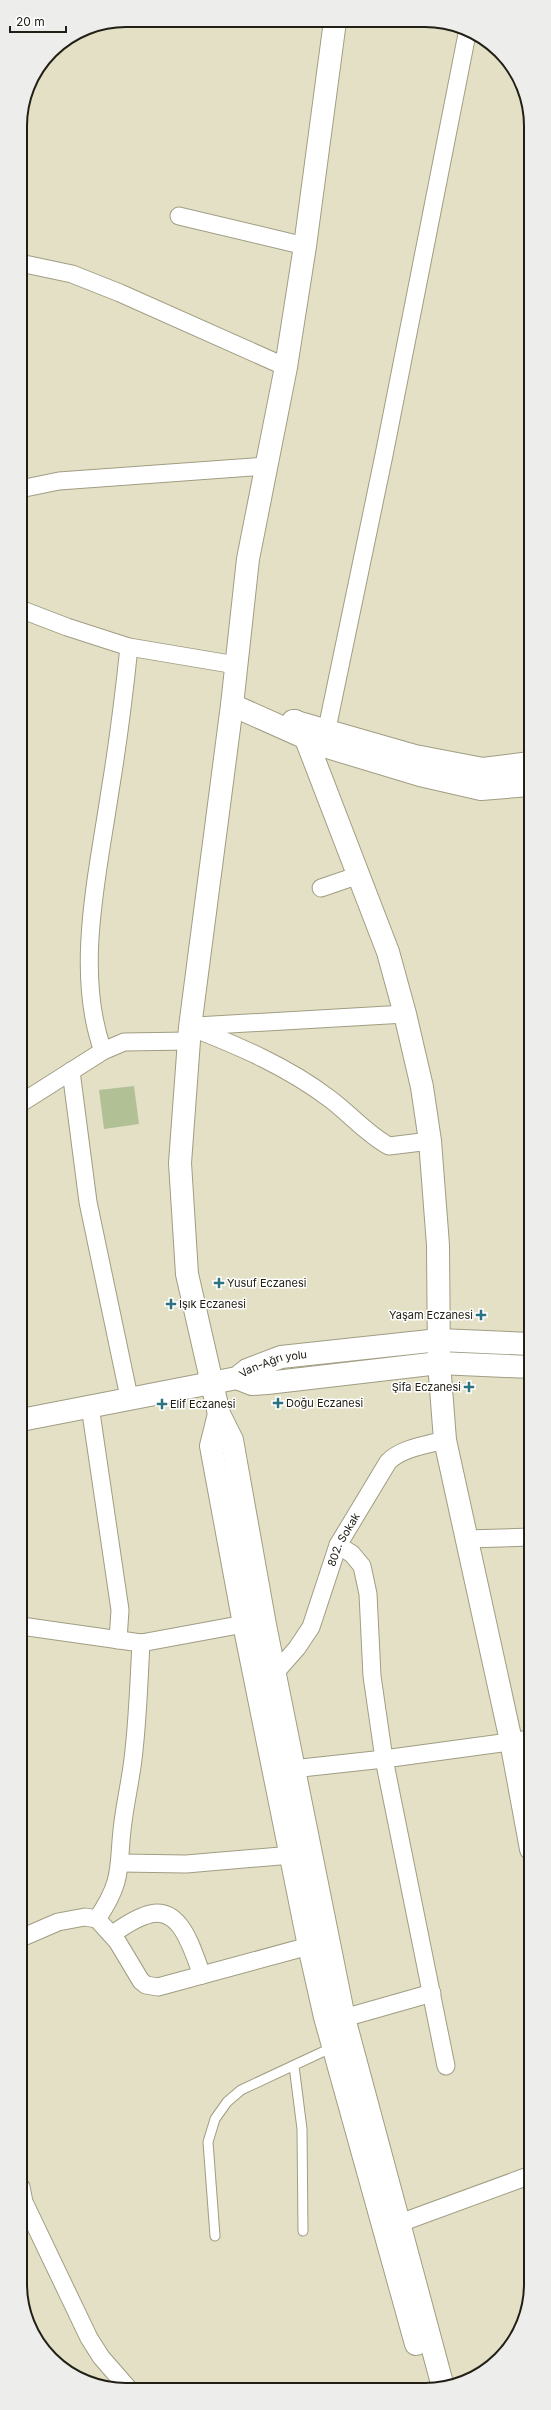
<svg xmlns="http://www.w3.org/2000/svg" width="551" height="2410" font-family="Inter,sans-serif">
<rect width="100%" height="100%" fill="#e4e0c5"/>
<path fill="#b2c096" d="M134 1086 139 1124 104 1129 99 1090Z"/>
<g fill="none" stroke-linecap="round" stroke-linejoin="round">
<defs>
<path id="lane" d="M294 2066 302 2129 303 2231
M215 2236 208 2142 215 2119 227 2102 241 2090 333 2047"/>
<g id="street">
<path d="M179 216 305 246"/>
<path d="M20 263 72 274 120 293 286 367"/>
<path d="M20 489 59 481 265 466"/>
<path d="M20 609 67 627 129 647 236 665"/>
<path d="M324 743 384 455 467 34"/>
<path d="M321 888 359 875"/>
<path d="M196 1026 405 1014"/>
<path d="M190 1027C239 1046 288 1067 330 1099 350 1114 368 1135 389 1146L430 1141"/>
<path d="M103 1051C74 972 98 873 110 791 118 743 124 695 129 647"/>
<path d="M71 1071 88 1202 129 1397"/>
<path d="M21 1103 103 1051 124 1042 189 1041"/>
<path d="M90 1406 120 1610 118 1640"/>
<path d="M466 1539 531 1537"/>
<path d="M338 1545 352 1554 362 1566 368 1594 372 1676 384 1759 446 2066"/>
<path d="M21 1626 141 1643 244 1624H255"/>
<path id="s1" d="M275 1673 297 1648 311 1627 338 1545 388 1462C401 1448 427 1445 445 1440"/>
<path d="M283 1770 384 1759 531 1739"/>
<path d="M121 1863 186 1864 292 1855"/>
<path d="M97 1919C125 1878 117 1866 123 1822 126 1798 132 1774 134 1750 138 1714 139 1679 141 1643"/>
<path d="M112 1934C122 1928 132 1920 144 1916 181 1901 192 1950 202 1975"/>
<path d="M21 1938 58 1922 85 1917 97 1919 117 1941 141 1981 146 1985 158 1987 309 1946"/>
<path d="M344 2018 432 1993"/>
<path d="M21 2187 24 2202 89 2338 101 2357 128 2388"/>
<path d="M400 2223 531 2175"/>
</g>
<g id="secondary">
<path d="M335 21 305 246 286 367 248 559 232 705 190 1027 180 1163 187 1274 219 1414 232 1440 265 1625 344 2018 443 2387"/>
<path d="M232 705 324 746 420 775 481 789 530 785"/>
<path d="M293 721 415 756 483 769 530 763"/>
<path d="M295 721 306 739 388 952 405 1014 422 1087 430 1141 438 1245 439 1363 445 1440 511 1741 531 1849"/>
<path d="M237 1378 252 1384 267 1383 439 1363 530 1367"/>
<path d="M219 1414 211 1446 244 1624 309 1946 325 2017 416 2344"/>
<path id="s2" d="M21 1420 237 1378 247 1370 281 1357 439 1340 530 1344"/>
</g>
</defs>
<use href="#lane" stroke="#a09d83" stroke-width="11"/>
<use href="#street" stroke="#a09d83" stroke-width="19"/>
<use href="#secondary" stroke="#a09d83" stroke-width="24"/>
<use href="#lane" stroke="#fff" stroke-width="9"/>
<use href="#street" stroke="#fff" stroke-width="17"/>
<use href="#secondary" stroke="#fff" stroke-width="22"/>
</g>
<g fill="#2c7280" stroke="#fff" stroke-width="1.5">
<path d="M217 1277h4v4h4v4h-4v4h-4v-4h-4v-4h4z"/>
<path d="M169 1298h4v4h4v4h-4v4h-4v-4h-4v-4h4z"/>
<path d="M479 1309h4v4h4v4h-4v4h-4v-4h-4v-4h4z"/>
<path d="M467 1381h4v4h4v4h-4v4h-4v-4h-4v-4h4z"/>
<path d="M276 1397h4v4h4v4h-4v4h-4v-4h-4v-4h4z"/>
<path d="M160 1398h4v4h4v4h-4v4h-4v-4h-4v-4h4z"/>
</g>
<g text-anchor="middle" stroke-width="3" stroke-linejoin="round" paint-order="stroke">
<g font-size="11" fill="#222016" stroke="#fff" text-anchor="start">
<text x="227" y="1287">Yusuf Eczanesi</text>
<text x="179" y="1308">Işık Eczanesi</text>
<text x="473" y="1319" text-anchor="end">Yaşam Eczanesi</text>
<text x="461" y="1391" text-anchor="end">Şifa Eczanesi</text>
<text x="286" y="1407">Doğu Eczanesi</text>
<text x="170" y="1408">Elif Eczanesi</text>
</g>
<g font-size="11" fill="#222016" stroke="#fff">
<text dy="4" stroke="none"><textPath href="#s2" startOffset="260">Van-Ağrı yolu</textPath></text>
<text dy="4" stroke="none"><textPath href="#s1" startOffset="152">802. Sokak</textPath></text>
</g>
</g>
<path d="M0 0H551V2410H0ZM126 27H425A99 99 0 0 1 524 126V2284A99 99 0 0 1 425 2383H126A99 99 0 0 1 27 2284V126A99 99 0 0 1 126 27Z" fill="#ededec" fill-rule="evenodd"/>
<path fill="none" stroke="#222016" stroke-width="2" d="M126 27H425A99 99 0 0 1 524 126V2284A99 99 0 0 1 425 2383H126A99 99 0 0 1 27 2284V126A99 99 0 0 1 126 27Z"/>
<path d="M10 26v6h56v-6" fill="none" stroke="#222016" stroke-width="2"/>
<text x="16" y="26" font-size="12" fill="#222016" stroke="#ffffff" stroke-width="3" paint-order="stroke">20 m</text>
</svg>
